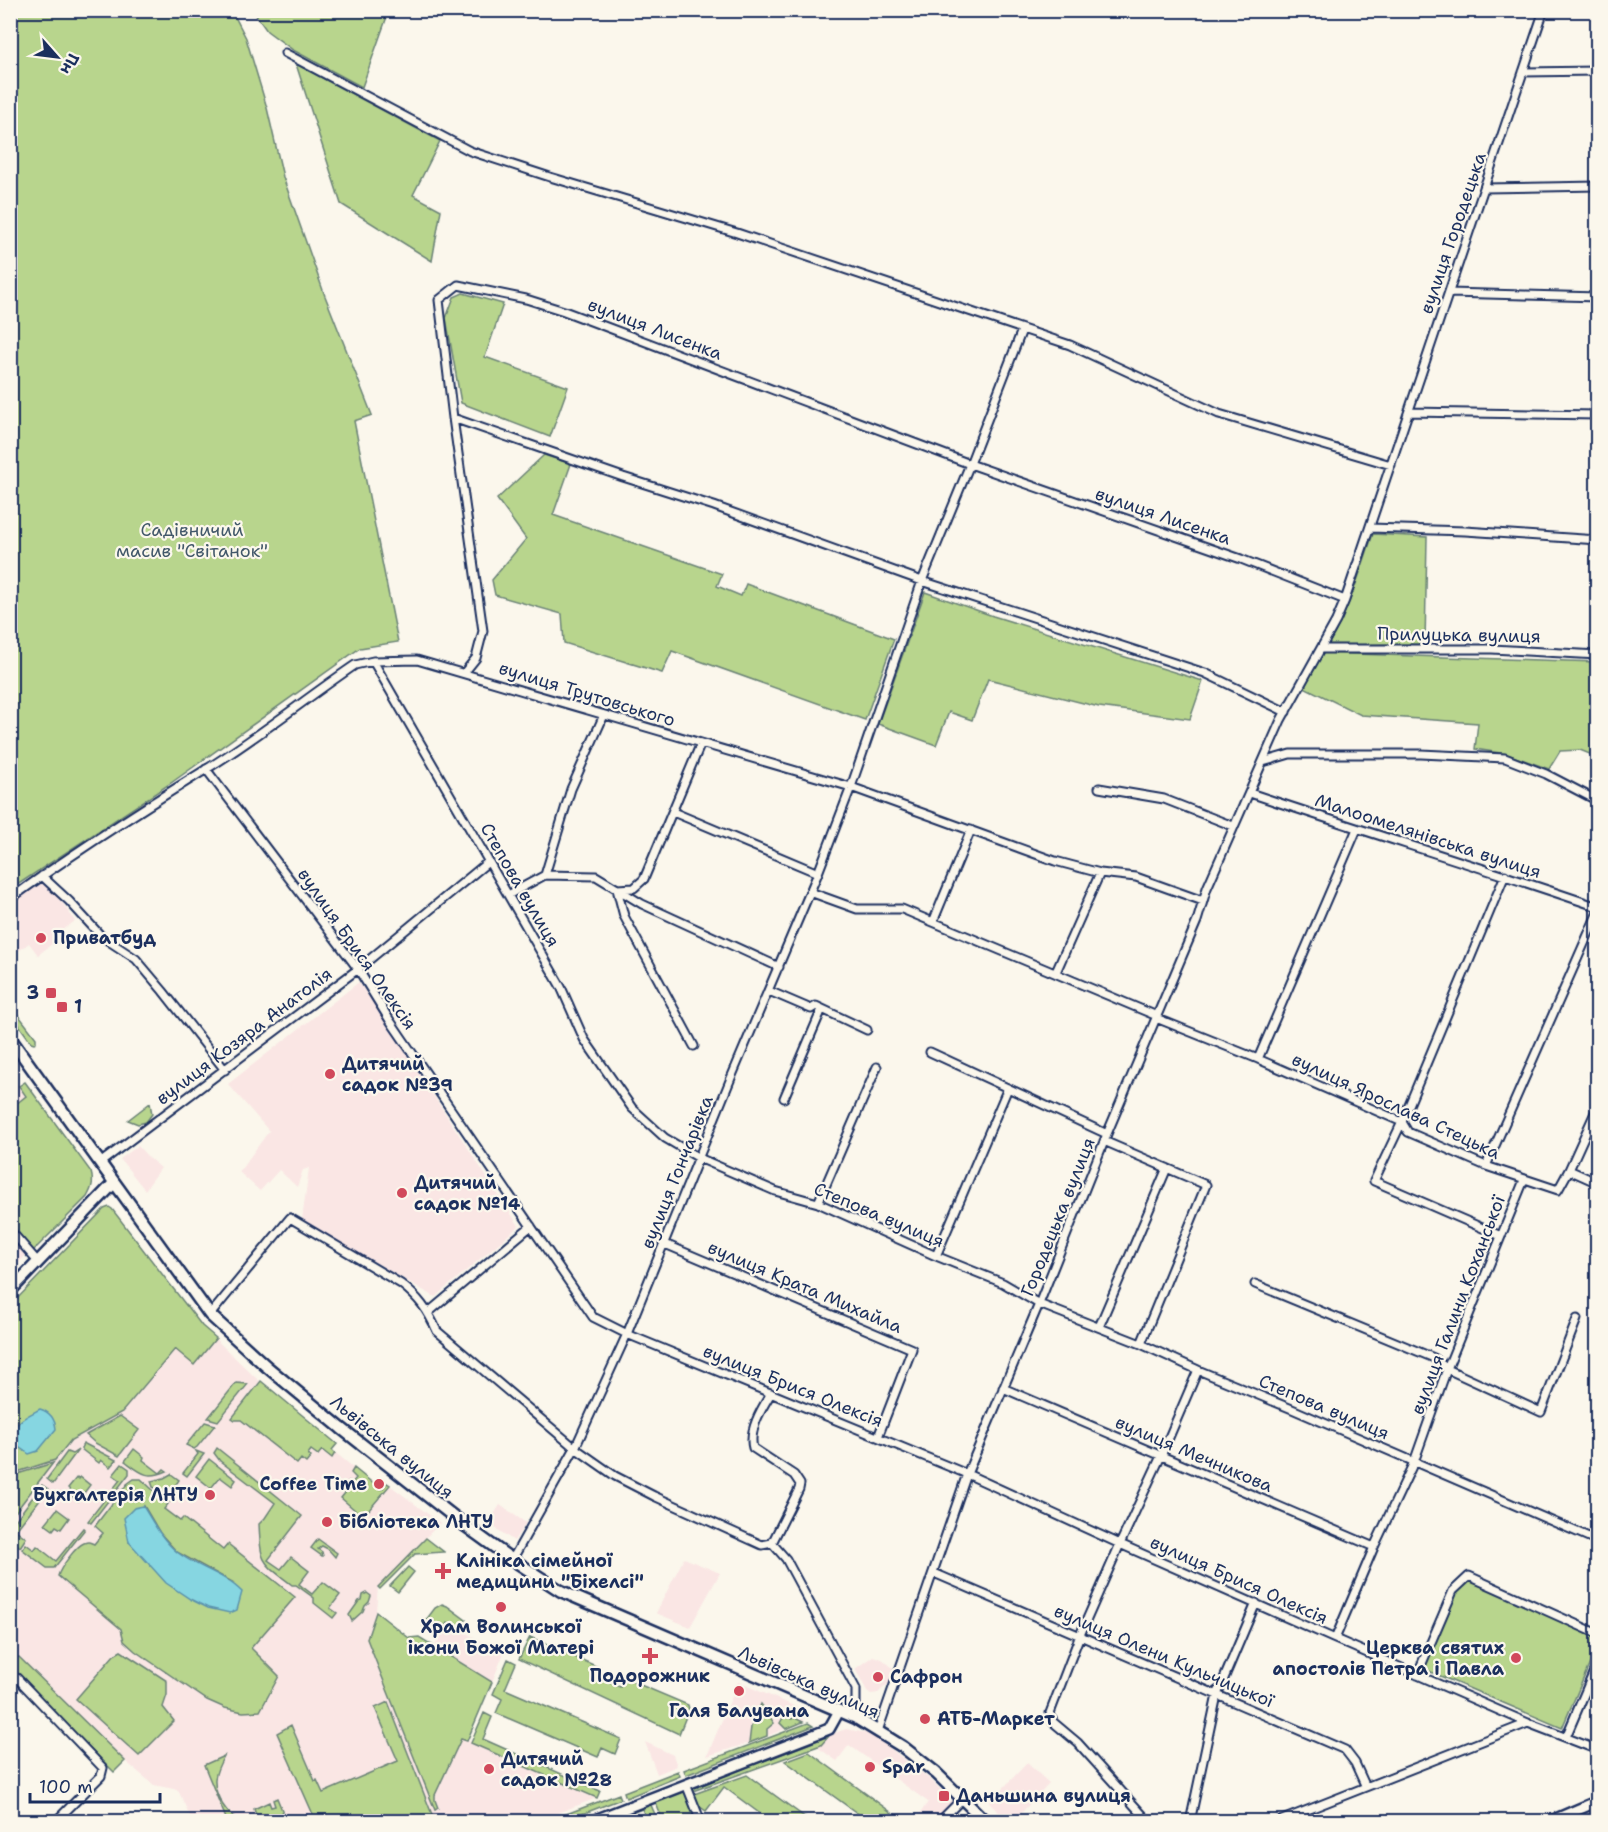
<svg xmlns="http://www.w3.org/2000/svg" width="1608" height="1832" font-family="'Shantell Sans',sans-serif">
<rect width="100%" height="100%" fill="#fbf7ec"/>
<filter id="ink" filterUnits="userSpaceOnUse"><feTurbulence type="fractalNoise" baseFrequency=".0167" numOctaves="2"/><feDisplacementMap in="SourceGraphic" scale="12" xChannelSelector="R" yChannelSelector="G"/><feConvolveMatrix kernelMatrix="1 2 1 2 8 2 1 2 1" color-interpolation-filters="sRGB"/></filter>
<g filter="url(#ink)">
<path fill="#fae6e4" d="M38 883 48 886 63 904 75 921 59 933 61 937 38 955 29 943 12 956 11 903Z
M359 982 519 1226 435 1297 302 1220 309 1168 303 1170 297 1187 279 1170 260 1191 239 1172 269 1131 228 1084Z
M11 1075 26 1096 11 1108Z
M138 1146 149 1158 161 1168 145 1190 120 1159Z
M109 1207 112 1209 202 1326 256 1378 337 1444 332 1450 380 1489H382L387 1483 440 1523 378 1587 376 1611 409 1638 419 1637 435 1646 447 1623 504 1653 492 1682 488 1680 462 1738 597 1798 536 1821H192L178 1790 154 1785 125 1761 19 1657H11L10 1306 104 1209Z
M11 1236 26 1255 13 1269 11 1265Z
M500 1505 526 1523 514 1541 488 1523Z
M684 1558 720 1573 690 1627 656 1613Z
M873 1656 882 1659 893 1668V1672L889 1683 878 1693 871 1694 867 1691 855 1669Z
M738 1682 808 1712 803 1722 749 1743 707 1756Z
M846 1729 866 1733 878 1739 931 1780 954 1803 936 1821H922L917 1818 928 1802 849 1745 837 1761 810 1742Z
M645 1742 673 1755 677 1766 657 1774Z
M1027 1763 1049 1783 1014 1821H1008L989 1803Z"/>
<path fill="#b8d58d" stroke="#6a8276" stroke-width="1.5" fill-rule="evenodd" d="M51 10 232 11 246 38 267 108 283 177 325 296 372 415 354 421 398 642 360 648 171 783 11 889 10 14 48 13Z
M253 11H389L362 87 293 50 267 31Z
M296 64 440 141 413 195 441 210 432 261 341 204Z
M463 293 503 304 485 357 568 387 550 437 461 403 446 318 454 297Z
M544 455 571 464 553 515 722 574 717 586 741 596 746 584 894 639 865 720 672 651 662 673 564 643 562 614 495 595 492 580 526 539 497 499Z
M1373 534 1427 537 1425 644 1328 645C1349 610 1360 572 1373 534Z
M925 592 993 616 1203 681 1190 719 1099 707 988 679 972 720 949 712 936 745 878 724Z
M1323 653 1597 662V757L1580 750 1560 751 1549 769 1507 754 1475 749 1478 723 1361 715 1304 687Z
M10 1004 36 1038V1042L34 1043 31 1042 11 1014Z
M25 1082 91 1172C94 1182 92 1188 87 1197L33 1251 10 1225 11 1108 26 1096 19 1086Z
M150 1103 152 1114 146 1122 138 1124 128 1120Z
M109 1207 112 1209 202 1326 216 1338 194 1365 175 1349 122 1412 71 1440 55 1460 11 1474 10 1306 104 1209Z
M261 1381 337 1444 332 1450 335 1453 332 1458 322 1450 318 1455 311 1450 308 1454 311 1457 306 1463 301 1459 297 1464 241 1420H235L232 1418Z
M236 1383 248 1384 218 1421 208 1418Z
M120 1416 139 1430 119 1456 95 1443 86 1435Z
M205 1422 215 1425 197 1447 194 1449 186 1445Z
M83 1443 116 1460 110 1467 101 1460 99 1463 81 1449Z
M217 1448 302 1516 268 1560 281 1569 291 1557 309 1571 299 1584 312 1594 323 1582 340 1595 330 1608 337 1613 333 1618 314 1603V1598L296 1585H292C261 1561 261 1564 259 1524L265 1518 275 1503 220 1461 214 1453Z
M134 1449 144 1457 143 1460 160 1473 164 1469 167 1471C147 1480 141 1473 125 1461Z
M78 1450 53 1484 47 1479 67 1452 72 1454Z
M196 1451 204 1454 187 1476 183 1473 198 1454Z
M209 1459 236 1480 232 1486 220 1477 211 1488 196 1476Z
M53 1463 13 1515 11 1513V1476Z
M122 1464 129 1469V1474L91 1523 88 1521 120 1480 113 1475Z
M354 1468 380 1489H382L387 1483 390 1485 363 1517 341 1498 345 1493 339 1488 343 1483 346 1485 349 1481 352 1483 356 1478 351 1473Z
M171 1474 179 1480 172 1490 177 1494 170 1502 165 1498 168 1495V1491L165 1490 162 1495 157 1489 153 1487 151 1481 164 1478Z
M77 1477 79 1479 80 1477 90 1485 78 1501 69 1494 71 1491 68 1488Z
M134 1479H141L168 1504 164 1509 180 1521 183 1518 223 1550 228 1544 295 1597 251 1648 279 1676 260 1711 243 1712 225 1708 207 1700 135 1651 124 1641 121 1629 58 1576C60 1568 76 1546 84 1543 89 1541 89 1542 94 1544L103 1533 95 1526 127 1484ZM144 1506 160 1533 177 1552 234 1583 129 1542Z
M42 1485 48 1489 16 1530 26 1538 20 1547 11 1539V1526Z
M57 1509 69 1518 61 1529 56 1526 53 1530 45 1524Z
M83 1528 85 1529 54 1568H47L22 1549 26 1544 34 1550 37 1546 56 1561Z
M426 1538 444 1552 415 1554 380 1589 378 1587Z
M318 1539 337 1553 335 1557 328 1549 322 1546 318 1549 322 1552 323 1556H322L311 1548Z
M408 1567 414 1572 398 1592 390 1586Z
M1470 1580 1597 1637V1647L1562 1728 1424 1669 1456 1594Z
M367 1593 371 1596 369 1602 365 1606 363 1611 352 1621 349 1615 359 1601 362 1600 363 1595Z
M442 1604 447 1606 466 1620 460 1629 447 1623 441 1634 424 1630 423 1624 435 1608Z
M376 1612 409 1638 419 1637 492 1682 467 1741 461 1739 435 1795V1800L438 1808 435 1810 367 1639Z
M530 1637 600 1668 596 1677 620 1687 624 1678 688 1705 689 1709 679 1734 519 1659Z
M121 1651 167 1681V1695L163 1707 174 1721 139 1756 76 1699 114 1655Z
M19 1657 125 1761 114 1772 15 1673H11L10 1658Z
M508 1659 516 1663 505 1689 621 1739 615 1754 602 1748 598 1757 496 1713 502 1699 493 1694Z
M388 1702 433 1817 422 1822 316 1821 277 1733 291 1725 315 1781 317 1780 323 1793 398 1761 375 1708Z
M761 1704 774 1723 767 1729V1736L749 1743 751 1727Z
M484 1713 492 1717 483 1739 600 1791 597 1798 471 1743Z
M784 1716 792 1719 793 1717 803 1722 786 1729 780 1723Z
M808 1723 813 1726 686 1775 684 1770Z
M829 1736 821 1745 693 1791 692 1788Z
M809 1752 903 1821H868L785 1761Z
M224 1756C220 1763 216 1771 215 1779 214 1795 227 1817 242 1821H227L204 1765Z
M678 1771 680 1776 626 1798 624 1792Z
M747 1775 810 1821H770L724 1787 706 1811 699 1806 694 1794Z
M684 1789 695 1817 684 1821H663L655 1801Z
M619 1794 621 1799 564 1821H548Z
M277 1798 286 1820 281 1821H258L254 1809 269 1802 271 1807 275 1806 273 1800Z
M650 1803 658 1821H647L642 1809 610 1821 604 1822Z"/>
<path fill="#86d6e1" stroke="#5b93ad" stroke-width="1.5" d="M40 1409C50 1412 55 1419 56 1429L38 1451 29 1454 17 1446 11 1439C16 1420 23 1418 40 1409Z
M143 1506C153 1522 162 1540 177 1552 197 1568 224 1573 242 1592L237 1610 230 1613 208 1608 190 1599 166 1583 129 1542 124 1518 134 1508Z"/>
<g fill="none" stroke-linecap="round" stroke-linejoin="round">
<defs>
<path id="minor" d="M285 53 470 151 550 177 737 233 1070 345 1219 414 1391 465
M1523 72 1598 71
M1484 188 1598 186
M1449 293 1598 297
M1409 412 1598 415
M453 418 623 477 714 506 922 581 1205 673 1286 712
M1370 528 1465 531 1598 540
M1321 649H1492L1598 655
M373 661 561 987 584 1039 632 1108 665 1138 699 1158 775 1191 818 1203 936 1256 1003 1283 1039 1304 1141 1344 1198 1370 1292 1409 1598 1541
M464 673 476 658 483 631 453 418 439 300 458 285 526 299 564 311 970 464 1241 559 1345 600
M1263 762 1290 754H1421L1505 758 1546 774 1598 801
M206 769 358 969 389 1019 593 1317 627 1334 967 1474 1120 1544 1335 1639 1528 1723 1598 1750
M1099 788 1164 799 1233 826
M1250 793C1365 832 1482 867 1598 907
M673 812 818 873
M545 875 571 789 604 715
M42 876 69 901 101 936 136 959 163 991 225 1070
M617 889 634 888 644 879 701 743
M617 889 624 916 694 1046
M810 892 857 909H902L1157 1016
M508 895 545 875 596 876 642 904 779 967
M10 899C73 853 139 811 205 770 257 738 305 699 355 665L373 661 417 660 851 787 1055 861 1100 873 1136 877 1203 901
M933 922 971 830
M1056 972 1100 873
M769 991 811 1009 816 1006 867 1030
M1156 1018 1258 1059 1402 1122 1408 1132 1486 1166 1558 1190 1569 1170 1598 1106
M930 1052 1107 1134
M1258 1059 1357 829
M784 1098 822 1009
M1104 1141 1206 1185 1141 1344
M100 1163 358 969 488 862
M1486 1166 1598 912
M1569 1170 1598 1183
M818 1203 877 1067
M10 1230 38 1262
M1501 1236 1374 1181 1402 1122 1505 875
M665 1244 912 1349 878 1437
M936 1256 1008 1088
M1255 1284 1434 1358 1447 1369 1541 1412 1577 1319
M429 1312 531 1226
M210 1315 290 1218 401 1284C419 1298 427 1309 437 1331L575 1448 615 1476 654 1496 762 1545 772 1543 786 1559 856 1689V1718
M1099 1327 1167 1168
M1003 1388 1374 1547
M771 1393C762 1408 748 1430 753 1448L794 1475 800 1484 799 1489 772 1543
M512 1560 575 1448 627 1334 731 1078 818 873 851 787 922 581 970 464 1022 330
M934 1573 1345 1750 1355 1763 1365 1785
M1335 1639 1374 1547 1414 1462 1447 1369 1524 1180
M1417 1675 1453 1591 1469 1576 1598 1634
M10 1676 17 1678 103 1768 101 1776 55 1822
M878 1731 967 1474 1039 1304 1107 1134 1197 921 1207 888 1281 720 1336 621 1345 600 1544 10
M1566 1737 1598 1662
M686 1784 701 1822
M939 1822 963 1798
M1149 1822 1078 1743 1053 1722 1050 1713 1080 1635 1120 1544 1161 1456 1198 1370
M1190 1822 1217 1695 1256 1603
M1277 1822 1528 1723"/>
<path id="tertiary" d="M590 1822 829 1729 839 1711
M1549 1822 1598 1801"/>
<path id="secondary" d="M10 1291 114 1183"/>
<path id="primary" d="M10 1038 210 1315 266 1366 341 1428 467 1527 507 1556 561 1591 856 1718 903 1747 936 1773 986 1822"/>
</defs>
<use href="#minor" stroke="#1b2f5e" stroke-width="11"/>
<use href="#tertiary" stroke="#1b2f5e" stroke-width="14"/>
<use href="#secondary" stroke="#1b2f5e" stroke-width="15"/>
<use href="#primary" stroke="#1b2f5e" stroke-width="15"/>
<use href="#minor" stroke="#fbf7ec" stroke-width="7"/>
<use href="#tertiary" stroke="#fbf7ec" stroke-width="9"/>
<use href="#secondary" stroke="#fbf7ec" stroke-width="10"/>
<use href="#primary" stroke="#fbf7ec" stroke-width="10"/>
</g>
</g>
<g fill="#d1495b" stroke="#fbf7ec" stroke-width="2">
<circle cx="41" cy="938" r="6"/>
<rect x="45" y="987" width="12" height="12" rx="3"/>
<rect x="56" y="1001" width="12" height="12" rx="3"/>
<circle cx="330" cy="1074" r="6"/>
<circle cx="402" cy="1193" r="6"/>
<circle cx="379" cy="1484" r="6"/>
<circle cx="210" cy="1495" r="6"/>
<circle cx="327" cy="1522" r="6"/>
<path d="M440 1562h6v6h6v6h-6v6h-6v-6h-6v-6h6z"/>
<circle cx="501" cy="1607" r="6"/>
<path d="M647 1647h6v6h6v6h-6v6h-6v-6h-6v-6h6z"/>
<circle cx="1516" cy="1658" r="6"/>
<circle cx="878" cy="1677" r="6"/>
<circle cx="739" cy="1691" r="6"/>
<circle cx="925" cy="1719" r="6"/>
<circle cx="870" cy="1767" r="6"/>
<circle cx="489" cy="1769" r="6"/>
<rect x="938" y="1790" width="12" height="12" rx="3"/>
</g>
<g text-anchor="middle" stroke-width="4.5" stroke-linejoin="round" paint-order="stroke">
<g font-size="18" fill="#1b2f5e" stroke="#fbf7ec">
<text transform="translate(1453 233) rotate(-71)" y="6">вулиця Городецька</text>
<text transform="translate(655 329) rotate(21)" y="6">вулиця Лисенка</text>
<text transform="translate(1163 516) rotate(19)" y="6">вулиця Лисенка</text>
<text transform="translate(1459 635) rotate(1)" y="6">Прилуцька вулиця</text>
<text transform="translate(587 694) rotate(17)" y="6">вулиця Трутовського</text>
<text transform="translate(1428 836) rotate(18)" y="6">Малоомелянівська вулиця</text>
<text transform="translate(520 885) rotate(60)" y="6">Степова вулиця</text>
<text transform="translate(357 949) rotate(55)" y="6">вулиця Брися Олексія</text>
<text transform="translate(244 1036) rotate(-37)" y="6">вулиця Козяра Анатолія</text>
<text transform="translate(1396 1106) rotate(25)" y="6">вулиця Ярослава Стецька</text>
<text transform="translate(677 1172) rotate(-68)" y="6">вулиця Гончарівка</text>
<text transform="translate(879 1215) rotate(23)" y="6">Степова вулиця</text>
<text transform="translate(1058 1217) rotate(-68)" y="6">Городецька вулиця</text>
<text transform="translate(805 1287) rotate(23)" y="6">вулиця Крата Михайла</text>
<text transform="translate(1458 1305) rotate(-69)" y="6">вулиця Галини Коханської</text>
<text transform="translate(793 1386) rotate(22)" y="6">вулиця Брися Олексія</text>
<text transform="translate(1324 1407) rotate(23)" y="6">Степова вулиця</text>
<text transform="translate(392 1447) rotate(39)" y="6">Львівська вулиця</text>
<text transform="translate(1194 1454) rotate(23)" y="6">вулиця Мечникова</text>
<text transform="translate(1239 1580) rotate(24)" y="6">вулиця Брися Олексія</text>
<text transform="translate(1164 1656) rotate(23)" y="6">вулиця Олени Кульчицької</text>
<text transform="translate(809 1682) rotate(24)" y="6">Львівська вулиця</text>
</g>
<g font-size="18" fill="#42586a" stroke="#fbf7ec">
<text x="192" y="536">Садівничий<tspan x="192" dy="21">масив "Світанок"</tspan></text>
</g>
<g font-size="18" font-weight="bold" fill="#1b2f5e" stroke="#fbf7ec" text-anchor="start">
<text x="53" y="944">Приватбуд</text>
<text x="39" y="999" text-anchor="end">3</text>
<text x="74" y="1013">1</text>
<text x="342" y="1070">Дитячий<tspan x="342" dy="21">садок №39</tspan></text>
<text x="414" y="1189">Дитячий<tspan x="414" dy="21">садок №14</tspan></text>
<text x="367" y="1490" text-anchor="end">Coffee Time</text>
<text x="198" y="1501" text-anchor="end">Бухгалтерія ЛНТУ</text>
<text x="339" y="1528">Бібліотека ЛНТУ</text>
<text x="456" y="1567">Клініка сімейної<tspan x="456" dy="21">медицини "Біхелсі"</tspan></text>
<text x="501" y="1633" text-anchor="middle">Храм Волинської<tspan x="501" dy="21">ікони Божої Матері</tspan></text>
<text x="1504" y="1654" text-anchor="end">Церква святих<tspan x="1504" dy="21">апостолів Петра і Павла</tspan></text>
<text x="650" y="1682" text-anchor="middle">Подорожник</text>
<text x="890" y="1683">Сафрон</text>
<text x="739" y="1717" text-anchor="middle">Галя Балувана</text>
<text x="937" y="1725">АТБ-Маркет</text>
<text x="501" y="1765">Дитячий<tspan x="501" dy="21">садок №28</tspan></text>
<text x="882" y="1773">Spar</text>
<text x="956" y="1802">Даньшина вулиця</text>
</g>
</g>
<rect width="1608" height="1832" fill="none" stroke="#fbf7ec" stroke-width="36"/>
<rect x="18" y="18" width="1572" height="1796" fill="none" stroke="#1b2f5e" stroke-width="2" filter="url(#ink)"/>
<g transform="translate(57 57) rotate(118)" stroke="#fbf7ec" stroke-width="4.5" paint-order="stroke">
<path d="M0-4.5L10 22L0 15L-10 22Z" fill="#1b2f5e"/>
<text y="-9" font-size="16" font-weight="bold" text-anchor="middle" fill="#1b2f5e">Пн</text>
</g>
<path d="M30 1793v9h130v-9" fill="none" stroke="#1b2f5e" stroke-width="3"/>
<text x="39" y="1793" font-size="18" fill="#1b2f5e" stroke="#fbf7ec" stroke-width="4.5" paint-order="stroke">100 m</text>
</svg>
